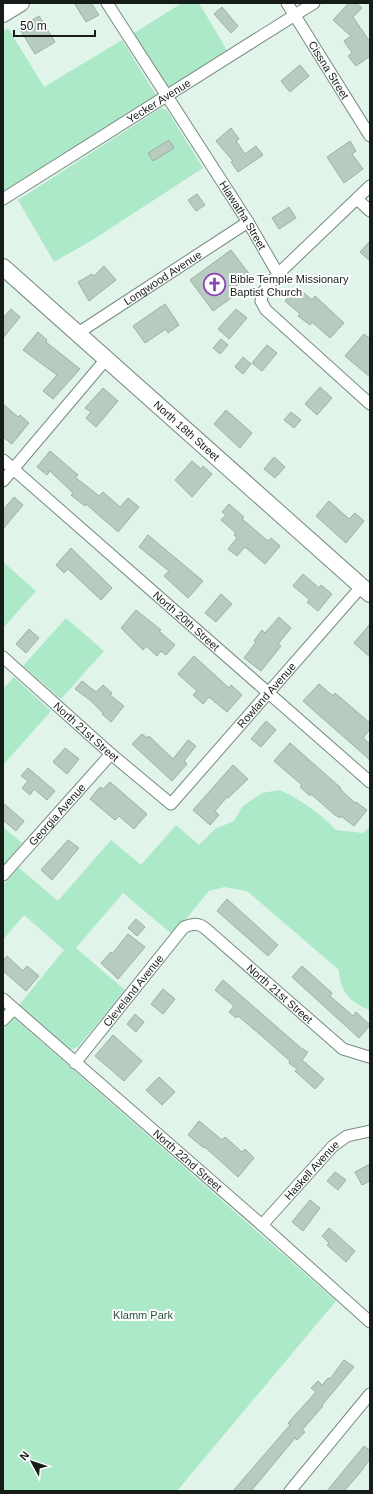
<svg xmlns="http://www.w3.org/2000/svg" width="373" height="1494" font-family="Helvetica,sans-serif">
<rect width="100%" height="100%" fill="#e0f4e9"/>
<path fill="#ace9c8" d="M182 3H199L228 52 172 88 167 86 134 33Z
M8 28 44 87 122 40 156 95 155 99 3 194V31Z
M161 108 167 110 203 168 94 239 54 262 18 200Z
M3 562 36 591 3 628Z
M66 618 104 651 61 699 23 666Z
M14 677 51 711 3 765V689Z
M280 790C302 801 319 812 336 830L363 833 370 827V1010C350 1003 340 991 339 970L247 891 224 887 209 891 173 935 123 893 76 948 125 990 78 1047 69 1050 19 1005 64 950 24 915 3 940V885L18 867 58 901 111 840 141 865 176 825 199 845 215 829 234 821 243 806 262 793Z
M3 827 22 843 3 866Z
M3 1008 336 1301 177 1491H3Z"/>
<path fill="#b7cbbf" stroke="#9db0a5" d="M74 3H91L99 15 86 22Z
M349 3H356L362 8 353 17 370 42V56L356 66 348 56 352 53 344 41 351 36 333 20Z
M222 7 238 26 231 33 214 14Z
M39 16 55 42 35 54 19 28Z
M300 65 309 76 290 92 281 81Z
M231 128 239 139 236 141 245 154 256 146 263 155 238 172 231 162 233 161 216 141Z
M169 140 174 148 153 161 148 153Z
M350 141 356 151 352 154 363 169 344 183 327 157Z
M197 194 205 205 196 211 188 200Z
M289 207 296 218 279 229 272 218Z
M370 241V261L360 252Z
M231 250 250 275 230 291 234 296 213 311 190 280Z
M104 266 116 280 89 301 78 282 92 274 94 276Z
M297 287 312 300 315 296 344 323 330 338 312 322 310 325 298 316 300 314 285 301Z
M165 304 179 325 168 333 166 329 145 343 133 326Z
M11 309 20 317 3 338V318Z
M236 309 247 318 229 339 218 329Z
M38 332 47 340 46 342 80 369 53 399 43 391 57 375 23 350Z
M364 334 370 339V377L345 356Z
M221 339 228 345 220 354 213 348Z
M267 345 277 353 262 371 252 363Z
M243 357 251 364 243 374 235 367Z
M320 387 332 398 317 415 305 404Z
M103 388 118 401 96 427 86 418 91 412 85 408Z
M3 404 18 417 20 415 29 423 12 444 3 437Z
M226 410 252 433 240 448 214 424Z
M291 412 301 420 294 428 284 420Z
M50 451 78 475 75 477 99 496 103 492 120 507 128 498 139 507 118 532 86 504 85 506 71 495 73 493 50 471 47 475 37 467Z
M274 457 285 467 275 478 264 469Z
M192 461 201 469 203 466 212 474 192 497 175 480Z
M14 497 23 505 3 529V510Z
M329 501 349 519 355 513 364 521 346 543 316 516Z
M229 504 244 517 242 519 268 541 271 538 280 546 265 564 245 547 237 556 228 549 237 538 234 535 236 533 221 520 226 515 222 512Z
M148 535 203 581 188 598 164 576 169 571 139 547Z
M71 548 112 588 101 600 68 569 64 573 56 565Z
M303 574 319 588 321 585 332 594 318 611 307 602 310 600 293 586Z
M221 594 232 604 216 622 205 613Z
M136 610 161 630 159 631 175 645 166 655 161 651 157 656 146 646 143 650 121 628Z
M279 617 291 628 278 644 281 646 261 671 244 658 256 642 254 641 262 630 265 633Z
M370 624V657L354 643Z
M29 629 39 638 26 653 16 644Z
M194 656 229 688 231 685 242 695 227 712 209 697 203 704 193 695 197 691 178 674Z
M82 681 96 692 103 685 112 693 110 695 124 706 111 722 102 714 103 713 90 700 75 689Z
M319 684 333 696 335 693 370 723V729L363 738 370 744V760L303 701Z
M266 721 276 730 261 747 251 739Z
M142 734 147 738 149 736 173 759 188 740 196 746 184 761 187 764 172 781 132 744Z
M290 743 341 788 340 789 355 803 356 802 367 810 354 826 341 816 340 818 335 815 311 794 310 796 300 787 302 785 274 761Z
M65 748 79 759 67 774 53 762Z
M233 765 248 779 228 798 227 797 215 811 219 815 210 825 193 810Z
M28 768 55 791 47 800 34 789 30 795 22 788 28 781 21 776Z
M110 782 147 814 134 829 119 816 115 820 90 799 100 787 103 789Z
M3 803 24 821 16 831 3 820Z
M68 840 79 848 52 880 41 870Z
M227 899 278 945 268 956 217 911Z
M136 919 145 927 137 936 128 928Z
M128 934 145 947 118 979 101 963 111 952 112 954Z
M7 956 23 971 27 966 39 976 26 991 3 971V961Z
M302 966 332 993 330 996 353 1016 356 1012 370 1025 359 1038 292 977Z
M223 980 301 1048 308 1052 302 1060 324 1079 315 1089 295 1071 297 1069 289 1063 290 1061 263 1037 238 1016 236 1018 229 1012 234 1006 215 990Z
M163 989 175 999 163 1014 151 1004Z
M135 1014 144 1022 136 1032 127 1024Z
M113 1035 142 1061 124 1081 95 1056Z
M159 1077 175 1092 162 1105 146 1090Z
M199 1121 222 1140 225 1137 242 1152 245 1149 254 1158 238 1177 205 1147 204 1148 188 1135Z
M370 1164V1181L362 1185 355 1172Z
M335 1172 346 1180 338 1190 327 1181Z
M310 1200 320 1208 303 1231 292 1222Z
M329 1228 355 1251 346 1262 327 1245 329 1243 322 1236Z
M344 1360 354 1367 322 1405 323 1406 302 1430 305 1432 297 1440 295 1438 251 1491H233L290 1425 288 1423 316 1392 311 1388 318 1381 322 1385 328 1378 330 1379Z
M364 1446 370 1451V1459L359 1474 344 1491H327Z"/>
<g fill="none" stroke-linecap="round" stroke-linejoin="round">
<defs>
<g id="minor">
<path id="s1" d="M107 3 248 222 278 274"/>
<path id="s2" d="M287 3 370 136"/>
<path d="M370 186 278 274 263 292 261 301 266 310 370 404"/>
<path id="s3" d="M3 199 314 3"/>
<path d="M357 199 370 211"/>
<path id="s4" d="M78 333 248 222"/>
<path id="s5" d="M3 460 370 782"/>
<path d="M3 481 107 358"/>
<path id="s6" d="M3 657 111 754 171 804 361 587"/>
<path id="s7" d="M3 875 111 754"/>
<path id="s8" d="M3 999 262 1225 370 1322"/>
<path d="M3 1020 14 1009"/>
<path id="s9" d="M75 1063 184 927C193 924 198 922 206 929L343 1049 369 1057"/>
<path id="s10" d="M262 1225 333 1146 347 1136 370 1131"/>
<path d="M290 1491 370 1394"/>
</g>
<g id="secondary">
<path d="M3 14 21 3"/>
<path id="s11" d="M3 267 370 594"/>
</g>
</defs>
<use href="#minor" stroke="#778a7f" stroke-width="13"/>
<use href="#secondary" stroke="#778a7f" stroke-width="18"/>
<use href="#minor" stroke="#fff" stroke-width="11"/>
<use href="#secondary" stroke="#fff" stroke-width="16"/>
</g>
<defs>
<symbol id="church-ring" viewBox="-11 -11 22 22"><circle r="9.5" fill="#fff" stroke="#8c44b6" stroke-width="1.5"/><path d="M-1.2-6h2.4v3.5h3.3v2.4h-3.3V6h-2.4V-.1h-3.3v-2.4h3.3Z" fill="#8c44b6"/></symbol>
</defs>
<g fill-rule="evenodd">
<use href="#church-ring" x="202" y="272" width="25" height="25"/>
</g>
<g text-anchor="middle" stroke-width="4" stroke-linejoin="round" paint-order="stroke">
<g font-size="11" fill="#161d19" stroke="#fff">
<text dy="4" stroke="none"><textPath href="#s2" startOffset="79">Cissna Street</textPath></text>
<text dy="4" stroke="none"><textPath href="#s3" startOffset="184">Yecker Avenue</textPath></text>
<text dy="4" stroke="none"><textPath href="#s1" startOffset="252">Hiawatha Street</textPath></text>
<text dy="4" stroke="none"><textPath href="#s4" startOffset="101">Longwood Avenue</textPath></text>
<text dy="4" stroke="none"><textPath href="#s11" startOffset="246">North 18th Street</textPath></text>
<text dy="4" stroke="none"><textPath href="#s5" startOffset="244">North 20th Street</textPath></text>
<text dy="4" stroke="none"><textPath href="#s6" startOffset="368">Rowland Avenue</textPath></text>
<text dy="4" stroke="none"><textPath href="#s6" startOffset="112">North 21st Street</textPath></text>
<text dy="4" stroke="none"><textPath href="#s7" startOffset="81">Georgia Avenue</textPath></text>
<text dy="4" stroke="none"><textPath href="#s9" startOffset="93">Cleveland Avenue</textPath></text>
<text dy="4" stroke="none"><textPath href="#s9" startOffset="296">North 21st Street</textPath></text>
<text dy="4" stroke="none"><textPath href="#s8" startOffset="245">North 22nd Street</textPath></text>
<text dy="4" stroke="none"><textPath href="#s10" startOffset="74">Haskell Avenue</textPath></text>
</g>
<g font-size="11" fill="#161d19" stroke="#fff" text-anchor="start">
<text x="230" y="283">Bible Temple Missionary<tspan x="230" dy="13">Baptist Church</tspan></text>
</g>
<g font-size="11" fill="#27533e" stroke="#fff">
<text x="143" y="1319">Klamm Park</text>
</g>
</g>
<rect width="373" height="1494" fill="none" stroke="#161d19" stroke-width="8"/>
<g transform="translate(32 1462) rotate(310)" stroke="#ffffff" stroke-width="3" paint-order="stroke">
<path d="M0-3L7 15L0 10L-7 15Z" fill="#161d19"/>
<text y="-6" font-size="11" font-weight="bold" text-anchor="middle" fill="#161d19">N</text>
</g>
<path d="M14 30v6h81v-6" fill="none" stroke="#161d19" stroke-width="2"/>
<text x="20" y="30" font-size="12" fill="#161d19" stroke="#ffffff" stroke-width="3" paint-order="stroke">50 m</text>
</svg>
